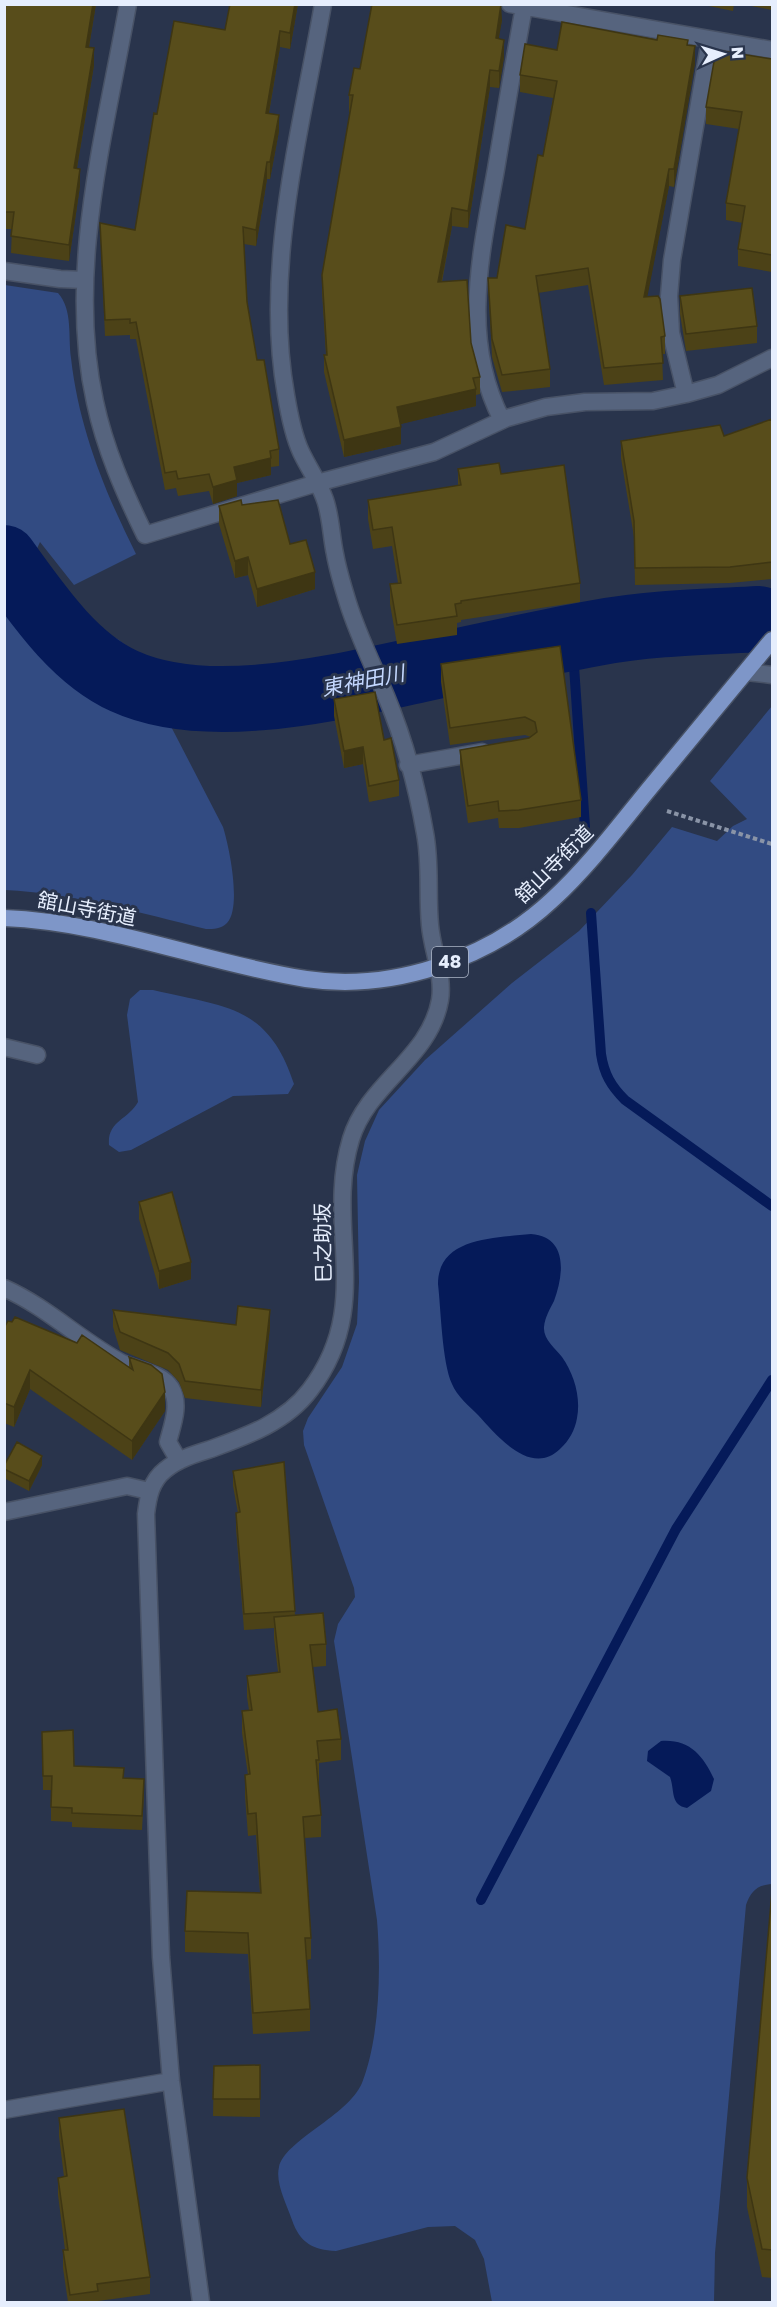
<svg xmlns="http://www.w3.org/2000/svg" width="777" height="2307" font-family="'Golos Text','Noto Sans JP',sans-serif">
<rect width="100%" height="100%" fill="#29344c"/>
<path fill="#324b82" d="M5 285 58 293C73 310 68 336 71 358 79 429 105 492 136 554L74 585 40 542C25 576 4 607 37 637 76 643 101 615 133 653L223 827C229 846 242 907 227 923 221 929 214 929 206 929 140 913 73 893 5 890Z
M772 706V1884C757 1885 751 1891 746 1905L715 2253 714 2302H492L484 2259 475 2240 455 2226 428 2227 336 2251C313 2250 300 2243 292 2220 287 2205 275 2183 279 2167 285 2140 348 2116 362 2083 380 2037 381 1969 377 1920L334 1641 338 1624 355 1597 354 1588 304 1445 303 1431 308 1418 342 1367 357 1324 359 1282 357 1175 365 1141 379 1110 425 1060 512 983 579 931 632 875 672 827 717 841 733 826 747 819 710 781Z
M140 990H153C224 1007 268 1004 294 1084L288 1094 233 1096 131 1150 119 1152 109 1145C107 1121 128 1120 138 1102L127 1015 130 999Z"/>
<path fill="#051a59" d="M531 1234C568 1237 564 1274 554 1301 550 1309 545 1317 544 1327 543 1339 555 1348 562 1357 574 1374 581 1397 577 1418 575 1430 569 1441 560 1449 531 1477 497 1436 478 1415 469 1406 457 1396 452 1384 442 1362 441 1310 438 1284 438 1237 495 1238 531 1234Z
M661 1741C689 1739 703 1755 714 1779L711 1791 687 1808C670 1805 675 1791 670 1777L647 1761 648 1751Z"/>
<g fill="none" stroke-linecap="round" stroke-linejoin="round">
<path stroke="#051a59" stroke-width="10" d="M572 637 585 827
M591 913 601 1054C604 1074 611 1086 625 1100L772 1206
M481 1900 676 1529 772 1380"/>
<path stroke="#051a59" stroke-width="66" d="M4 558C36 602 73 658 124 681 207 719 333 688 418 670 477 657 536 644 596 633 650 623 704 622 759 619L772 623"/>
<defs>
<path id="service" d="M4 1047 37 1055"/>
<path id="minor" d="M128 4C105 134 66 271 95 402 105 449 124 492 145 535L317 483 434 452 507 418 546 407 585 402 653 401 686 394 718 385 772 358
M510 4 772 50
M4 271 60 279 85 280
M686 394 671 333 669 296 672 260 710 40
M502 420C460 339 481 254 496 169 505 115 514 61 524 7
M747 672 772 675
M408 765 482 752
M4 1288C47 1307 81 1341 122 1363 138 1371 161 1372 171 1388 181 1404 172 1426 168 1442L179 1461
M4 1512 127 1486 149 1491
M4 2110 171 2081
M201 2302 171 2081 161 1957 146 1514C148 1497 151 1481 165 1470 178 1459 195 1454 211 1449 247 1436 286 1422 310 1390 375 1305 324 1227 351 1139 368 1083 430 1058 440 1000 444 975 432 950 430 925 427 894 431 864 425 833 417 787 404 739 386 696 373 665 358 635 348 603 343 587 338 571 335 554 331 536 331 514 324 497 318 481 308 467 301 452 293 435 289 413 286 395 263 267 301 131 323 4"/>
<path id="primary" d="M4 918C107 922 205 963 306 979 392 992 489 959 552 900 588 867 618 827 649 789 690 740 731 690 772 640"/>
</defs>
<use href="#service" stroke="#485266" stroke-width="19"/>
<use href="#minor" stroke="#485266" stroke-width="19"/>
<use href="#primary" stroke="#485266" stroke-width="19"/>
<path stroke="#8a94a7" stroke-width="4" stroke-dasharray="4.5 3" stroke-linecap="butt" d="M667 811 772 844"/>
<use href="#service" stroke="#56647e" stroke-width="16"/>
<use href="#minor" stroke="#56647e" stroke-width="16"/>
<use href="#primary" stroke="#7e96c8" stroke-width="16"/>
</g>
<path fill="#4c4217" d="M4 4H96L89 47 94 65 77 168 80 186 69 261 11 253 12 229H4Z
M230 4H298L290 49 280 47 269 113 279 131 270 179H267L256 246 244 244 247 302 257 360 279 449V466L271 467V475L237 483V496L213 504 209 491 178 496 176 488 165 490 136 339H130V335L105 336 100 223 135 230 157 114 225 30Z
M699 4H734L733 11Z
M741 4H772V10Z
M502 20 498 39 504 57 499 88 490 87 468 228 452 226 442 282 471 343 480 377V394L476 395V406L400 424 401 444 344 457 324 372V355H326L322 292V275L350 112H349V95L360 69Z
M657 40 688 45 695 63 674 187 669 186 647 296 665 336V354H662L663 380 604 385 588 285 538 293 550 369V387L502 392 492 357 488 278H497L525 229 543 156 553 98 520 92V75L557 50Z
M772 59V272L738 266V249L743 223 726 220V203L739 129 706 124V107Z
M680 296 757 326V343L686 351 680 314Z
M772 419V579L730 583 635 585 634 537 621 458V441L724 436Z
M458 469 501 474 580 583V602L461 620V622L457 623V635L397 644 390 604V584L398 583 392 546 373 549 368 519V500L458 486Z
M242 505 290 544 315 589 257 607 248 575 235 578 219 524V506Z
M560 646 581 800V817L519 828H499L498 818 468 823 460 767V750L529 738 531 737 525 735 450 745 441 682V664Z
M334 699 384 740 399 780V796L369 802 363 764 344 768 334 716Z
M139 1202 191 1279 159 1289 139 1219Z
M113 1310 236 1325 270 1327 261 1407 185 1398 179 1382 168 1370 120 1350 113 1327Z
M4 1328 77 1343 129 1367V1357L165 1411 132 1460 30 1389 14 1427 4 1423Z
M284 1462 295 1615 326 1644V1666L313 1667 318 1712 341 1739V1760L319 1763V1781L318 1782 321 1815V1837L305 1838 311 1938V1959L307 1960 310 2009V2031L253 2034 248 1954 185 1952V1931L260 1893 256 1835 248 1836 245 1796V1775H248L242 1733V1711L249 1710 247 1697V1676L278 1672 274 1638V1628L244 1630 236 1528V1513H238L233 1486V1471Z
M42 1465 29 1491 4 1478V1466Z
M42 1732 74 1766 124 1778 144 1793 142 1830 72 1827V1822L51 1821V1790H43Z
M772 1891V2278L762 2277 747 2207V2178Z
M260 2065V2117L213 2116 214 2066Z
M59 2118 150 2277V2294L98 2301V2302H68L63 2268V2250H65L58 2195V2178L64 2177 59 2136Z"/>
<path fill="#3e3613" d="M93 4H96L86 64V47Z
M295 4H298L290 49V33Z
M501 4 502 20 496 55V38Z
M280 31V47L266 129V113Z
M504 40V57L499 88V71Z
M695 46V63L674 187V169Z
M94 48V65L74 185V168Z
M490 70V87L468 228V211Z
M279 115V131L270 179V162Z
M267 162V179L256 246V230Z
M80 169V186L69 261V245Z
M669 169V186L644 314V297Z
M452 208V226L438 299V282Z
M476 389V406L397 425V407Z
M401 427V444L344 457V440Z
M271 458V475L237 483V496L213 504V487L234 467Z
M248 557V575L235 578V561Z
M315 572V589L257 607V589Z
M363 747V764L344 768V751Z
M191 1262V1279L159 1289V1271Z
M270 1310V1327L261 1407V1390Z
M30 1370V1389L14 1427V1407Z
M165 1392V1411L132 1460V1441Z
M42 1456V1465L29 1491V1481Z"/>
<path fill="#584d1b" stroke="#3e3613" stroke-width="1.5" d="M4 4H93L86 47 94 48 74 168 80 169 69 245 11 236 14 212H4Z
M230 4H295L290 33 280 31 266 113 279 115 270 162H267L256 230 243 227 247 302 257 360H264L279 449 270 451 271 458 234 467 237 480 213 487 209 474 178 479 176 471 165 473 136 322 130 323V319L105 320 100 223 135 230 154 113 157 114 174 21 225 30Z
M372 4H501L496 38 504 40 499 71 490 70 468 211 452 208 438 282 467 280 471 343 480 377 473 378 476 389 397 407 401 427 344 440 324 355H327L322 275 353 95H349L354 68 360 69Z
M562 22 657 40 658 35 688 40 687 45 695 46 674 169H669L644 297 658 296 660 299 665 336 661 337 663 363 604 368 588 268 536 276 550 369 502 375 492 339 488 278H497L506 225 525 229 538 155 543 156 557 81 520 75 525 44 557 50Z
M716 50 772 59V255L738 249 745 206 726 203 742 112 706 107Z
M752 288 757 326 686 334 680 296Z
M772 419V562L730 567 635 568 634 521 621 441 720 425 724 436Z
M499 463 501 474 564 465 580 583 461 601V603L455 604 457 616 397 625 390 584 401 583 392 527 373 530 368 500 461 485 458 469Z
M241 500 242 505 278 500 290 544 306 540 315 572 257 589 248 557 235 561 219 506Z
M560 646 581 800 519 810 499 811 498 801 468 806 460 750 529 738 537 732 535 722 525 717 450 728 441 664Z
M375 692 384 740 391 738 399 780 369 786 363 747 344 751 334 699Z
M172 1192 191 1262 159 1271 139 1202Z
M238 1306 270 1310 261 1390 185 1381 179 1364 168 1353 120 1332 113 1310 236 1325Z
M15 1317 77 1343 82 1335 133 1370 129 1357 151 1365 162 1374 165 1392 132 1441 30 1370 14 1407 4 1403V1328L8 1321 12 1322Z
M17 1442 42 1456 29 1481 4 1469V1466Z
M284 1462 295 1611 244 1614 236 1513 240 1512 233 1471Z
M323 1613 326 1644 310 1645 318 1712 337 1709 341 1739 317 1741 319 1760H316L321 1815 303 1817 311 1938H305L310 2009 253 2013 248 1933 185 1931 187 1891 261 1893 256 1813 248 1814 245 1775 250 1774 242 1711 252 1710 247 1676 280 1672 274 1617Z
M73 1730 74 1766 124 1768 123 1778 144 1779 142 1816 72 1813V1808L51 1807 52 1776H43L42 1732Z
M772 1891V2250L762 2249 747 2178Z
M260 2065V2099H213L214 2066Z
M124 2109 150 2277 97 2284 98 2291 70 2295 63 2250H68L58 2178 67 2176 59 2118Z"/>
<g text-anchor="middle" stroke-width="6" stroke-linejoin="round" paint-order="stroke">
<rect fill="#29344c" stroke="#adb6c8" stroke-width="1.5" x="432" y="947" width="36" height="30" rx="4.5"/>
<g font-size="18" font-weight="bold" fill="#e6eefd">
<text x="450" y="968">48</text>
</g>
<g font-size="20" fill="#e6eefd" stroke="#29344c">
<text transform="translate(554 864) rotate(-45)" y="7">舘山寺街道</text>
<text transform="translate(87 909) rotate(11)" y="7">舘山寺街道</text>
<text transform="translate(323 1243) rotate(-91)" y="7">巳之助坂</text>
</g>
<g font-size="21" font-style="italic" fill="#c3d7fe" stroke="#29344c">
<text transform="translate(363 681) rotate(-11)" y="7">東神田川</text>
</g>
</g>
<rect width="777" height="2307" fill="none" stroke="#e6eefd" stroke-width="12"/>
<g transform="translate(723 54) rotate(86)" stroke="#29344c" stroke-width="4.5" paint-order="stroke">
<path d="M0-4.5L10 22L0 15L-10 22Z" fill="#e6eefd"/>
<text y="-9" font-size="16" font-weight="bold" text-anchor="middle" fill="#e6eefd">N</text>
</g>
</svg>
